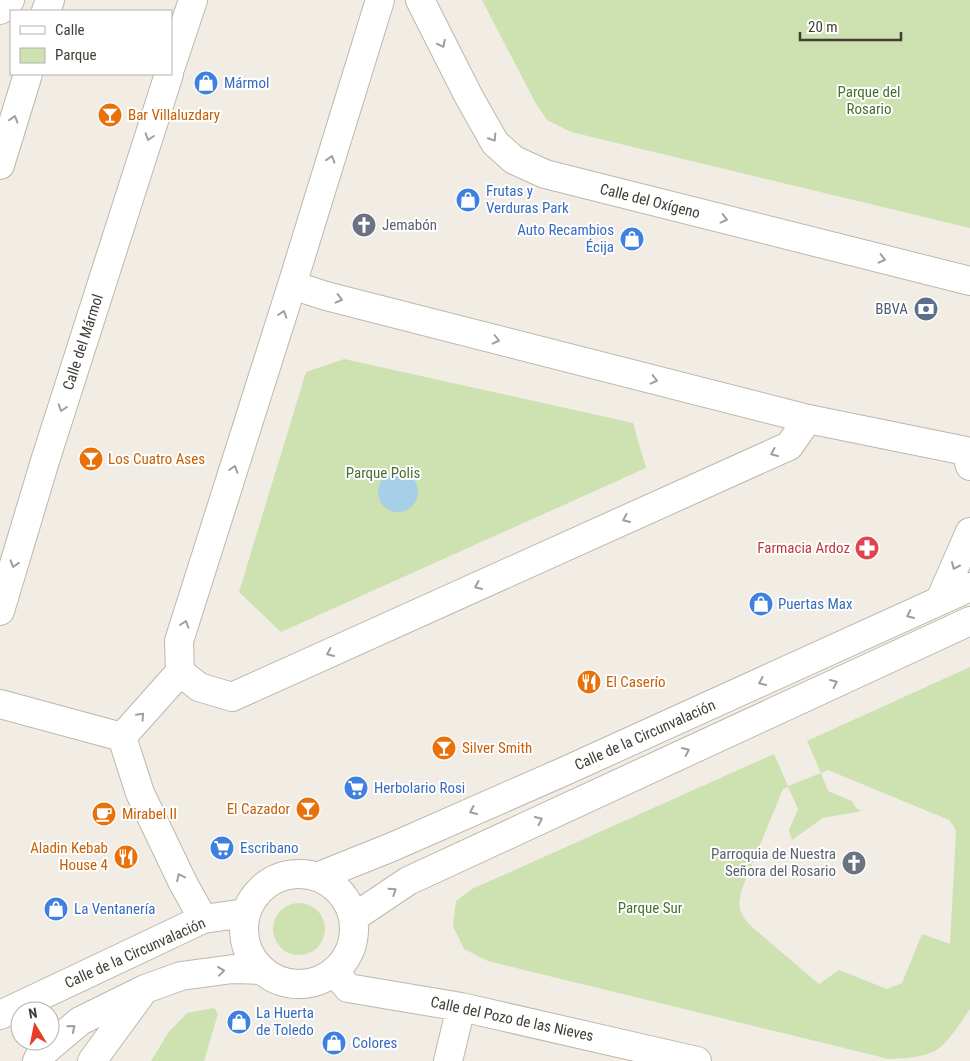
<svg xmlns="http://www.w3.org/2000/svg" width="970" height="1061" font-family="'Roboto Condensed',sans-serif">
<rect width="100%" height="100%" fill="#f1ede5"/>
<path fill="#cde1b1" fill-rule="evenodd" d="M482 0H970V228L571 132 547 120 535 102Z
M344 359 633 423 646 468 281 632 239 592 306 372Z
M970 667V1009C963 1019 946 1046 935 1051 920 1058 905 1058 889 1059L488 961 464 949 453 926 456 901 472 889 774 754 788 786 821 773 807 741ZM828 770 949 820 953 825 956 831 950 944 922 934 902 983 887 989 839 970 819 984 752 927C738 913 737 905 743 886L783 789 788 787 798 809 789 830 792 840 823 818 862 811 856 808 852 801 828 791 821 773Z
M273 929a26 26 0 1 1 52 0a26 26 0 1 1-52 0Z
M214 1008 218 1014 204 1061H151L168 1033 187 1013Z"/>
<path fill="#a6d0e8" d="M378 492a20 20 0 1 1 40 0a20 20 0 1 1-40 0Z"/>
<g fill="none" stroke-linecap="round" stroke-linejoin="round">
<defs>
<path id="minor" d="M420 0 468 95 495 143 514 160 545 174 970 281
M0 10 10 0
M46 11 50 0
M171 66 193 0
M0 165 28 74
M292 285 326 296 808 419 966 451 970 466
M940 600 970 532
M0 611 45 461 169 74
M180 672 199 687 232 697 789 446 808 419
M0 704 122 737
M244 929a55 55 0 1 1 110 0a55 55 0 1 1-110 0Z
M317 877 392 847 565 771 970 587
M353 918 408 881 970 621
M203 919 183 883 140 793 122 737 180 672 179 641 292 285 380 0
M334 971 348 988 461 1007 697 1061
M0 1015 203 919 246 913
M37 1061 40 1055 80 1021 145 989 181 976 233 969 261 970
M92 1061 141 994
M448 1061 461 1007"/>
</defs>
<use href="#minor" stroke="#beb7ab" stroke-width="30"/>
<use href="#minor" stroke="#fff" stroke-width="28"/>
</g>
<defs><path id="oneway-chevron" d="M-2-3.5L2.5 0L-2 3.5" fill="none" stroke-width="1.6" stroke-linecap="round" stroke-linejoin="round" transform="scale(1.25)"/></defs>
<g stroke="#a09e9a">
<use href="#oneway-chevron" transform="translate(442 44) rotate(63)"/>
<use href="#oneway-chevron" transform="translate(14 119) rotate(-73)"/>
<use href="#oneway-chevron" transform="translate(149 137) rotate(108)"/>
<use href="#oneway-chevron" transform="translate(493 138) rotate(57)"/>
<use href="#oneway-chevron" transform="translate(331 159) rotate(-73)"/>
<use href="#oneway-chevron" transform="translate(724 219) rotate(14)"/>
<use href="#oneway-chevron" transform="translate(882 259) rotate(14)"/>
<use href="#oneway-chevron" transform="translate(339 299) rotate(14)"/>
<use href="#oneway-chevron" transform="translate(283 314) rotate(-72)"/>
<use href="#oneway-chevron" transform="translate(496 340) rotate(14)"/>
<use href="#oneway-chevron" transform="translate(654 380) rotate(14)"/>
<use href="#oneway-chevron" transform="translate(62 408) rotate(108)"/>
<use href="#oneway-chevron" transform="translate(774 453) rotate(156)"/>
<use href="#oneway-chevron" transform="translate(234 469) rotate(-72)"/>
<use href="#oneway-chevron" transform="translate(626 519) rotate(156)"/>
<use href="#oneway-chevron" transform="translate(14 564) rotate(107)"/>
<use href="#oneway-chevron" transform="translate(955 566) rotate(114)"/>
<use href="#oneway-chevron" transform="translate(478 586) rotate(156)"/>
<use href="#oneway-chevron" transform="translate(910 615) rotate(155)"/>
<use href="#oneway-chevron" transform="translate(185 624) rotate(-72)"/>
<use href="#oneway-chevron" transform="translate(330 653) rotate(156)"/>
<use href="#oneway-chevron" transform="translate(762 682) rotate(156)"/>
<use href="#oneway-chevron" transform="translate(834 683) rotate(-25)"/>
<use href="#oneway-chevron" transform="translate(141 716) rotate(-47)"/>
<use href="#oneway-chevron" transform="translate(686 751) rotate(-25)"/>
<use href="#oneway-chevron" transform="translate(473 811) rotate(156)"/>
<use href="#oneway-chevron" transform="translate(539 820) rotate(-25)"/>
<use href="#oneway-chevron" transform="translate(180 877) rotate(-116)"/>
<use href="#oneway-chevron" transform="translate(393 891) rotate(-34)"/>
<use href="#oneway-chevron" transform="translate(221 971) rotate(-7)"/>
<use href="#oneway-chevron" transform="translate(72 1028) rotate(-40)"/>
</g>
<defs>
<symbol id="shop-disc" viewBox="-11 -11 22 22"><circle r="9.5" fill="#3f7fe0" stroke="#fff"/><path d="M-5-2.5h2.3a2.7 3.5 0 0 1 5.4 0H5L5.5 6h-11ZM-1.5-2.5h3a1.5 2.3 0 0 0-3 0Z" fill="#fff"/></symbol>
<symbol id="bar-disc" viewBox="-11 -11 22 22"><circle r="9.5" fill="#e8710a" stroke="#fff"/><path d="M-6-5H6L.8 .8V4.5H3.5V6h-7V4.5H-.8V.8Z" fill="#fff"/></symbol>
<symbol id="church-disc" viewBox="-11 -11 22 22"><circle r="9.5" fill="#6b7280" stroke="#fff"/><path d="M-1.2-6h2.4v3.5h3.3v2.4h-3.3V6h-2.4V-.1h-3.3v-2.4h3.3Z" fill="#fff"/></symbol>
<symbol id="bank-disc" viewBox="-11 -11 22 22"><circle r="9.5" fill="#5c6f8a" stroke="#fff"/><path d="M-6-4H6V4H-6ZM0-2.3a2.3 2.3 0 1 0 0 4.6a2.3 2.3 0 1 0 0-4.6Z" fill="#fff"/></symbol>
<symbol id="pharmacy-disc" viewBox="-11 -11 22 22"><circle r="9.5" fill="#e0444e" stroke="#fff"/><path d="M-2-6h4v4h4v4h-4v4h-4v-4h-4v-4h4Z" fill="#fff"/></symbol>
<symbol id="restaurant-disc" viewBox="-11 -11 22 22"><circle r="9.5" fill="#e8710a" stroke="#fff"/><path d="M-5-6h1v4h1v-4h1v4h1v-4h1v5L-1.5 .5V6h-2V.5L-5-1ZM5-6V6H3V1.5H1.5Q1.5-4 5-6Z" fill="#fff"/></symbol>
<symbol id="supermarket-disc" viewBox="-11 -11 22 22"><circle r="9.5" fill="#3f7fe0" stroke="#fff"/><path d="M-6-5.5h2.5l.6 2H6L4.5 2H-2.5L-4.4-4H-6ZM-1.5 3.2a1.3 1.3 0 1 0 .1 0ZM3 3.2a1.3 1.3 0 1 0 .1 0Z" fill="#fff"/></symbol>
<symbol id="cafe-disc" viewBox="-11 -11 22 22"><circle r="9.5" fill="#e8710a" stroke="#fff"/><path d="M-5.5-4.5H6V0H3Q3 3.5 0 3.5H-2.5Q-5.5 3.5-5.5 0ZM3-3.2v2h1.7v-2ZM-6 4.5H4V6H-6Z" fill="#fff"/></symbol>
</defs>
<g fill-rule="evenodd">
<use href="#shop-disc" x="192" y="69" width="28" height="28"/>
<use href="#bar-disc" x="96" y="101" width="28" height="28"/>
<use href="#shop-disc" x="454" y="186" width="28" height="28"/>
<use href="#church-disc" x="350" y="211" width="28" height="28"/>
<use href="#shop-disc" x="618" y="225" width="28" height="28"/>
<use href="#bank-disc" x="912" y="295" width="28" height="28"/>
<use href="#bar-disc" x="77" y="445" width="28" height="28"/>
<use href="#pharmacy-disc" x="853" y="534" width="28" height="28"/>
<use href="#shop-disc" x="747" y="590" width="28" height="28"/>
<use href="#restaurant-disc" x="575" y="668" width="28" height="28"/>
<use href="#bar-disc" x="430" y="734" width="28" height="28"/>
<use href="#supermarket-disc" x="342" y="774" width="28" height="28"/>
<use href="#bar-disc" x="294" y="795" width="28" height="28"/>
<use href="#cafe-disc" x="90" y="800" width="28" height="28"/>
<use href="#supermarket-disc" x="208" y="834" width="28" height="28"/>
<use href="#restaurant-disc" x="112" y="843" width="28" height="28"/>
<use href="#church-disc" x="840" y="849" width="28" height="28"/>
<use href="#shop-disc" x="42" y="895" width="28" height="28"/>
<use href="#shop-disc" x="225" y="1008" width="28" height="28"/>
<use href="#shop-disc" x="320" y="1029" width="28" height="28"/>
</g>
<g text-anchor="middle" stroke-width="4" stroke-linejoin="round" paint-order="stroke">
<g font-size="15" fill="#366cbe" stroke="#fff" text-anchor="start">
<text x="224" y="88">Mármol</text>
<text x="486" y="196">Frutas y<tspan x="486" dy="17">Verduras Park</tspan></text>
<text x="614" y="235" text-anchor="end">Auto Recambios<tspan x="614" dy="17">Écija</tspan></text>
<text x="778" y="609">Puertas Max</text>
<text x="374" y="793">Herbolario Rosi</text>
<text x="240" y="853">Escribano</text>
<text x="74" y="914">La Ventanería</text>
<text x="256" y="1018">La Huerta<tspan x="256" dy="17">de Toledo</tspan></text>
<text x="352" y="1048">Colores</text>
</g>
<g font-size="15" fill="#496e2f" stroke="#fff">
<text x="869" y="97">Parque del<tspan x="869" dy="17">Rosario</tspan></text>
<text x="383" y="478">Parque Polis</text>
<text x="650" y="913">Parque Sur</text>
</g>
<g font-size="15" fill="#c56008" stroke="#fff" text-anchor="start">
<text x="128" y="120">Bar Villaluzdary</text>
<text x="108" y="464">Los Cuatro Ases</text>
<text x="606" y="687">El Caserío</text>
<text x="462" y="753">Silver Smith</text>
<text x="290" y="814" text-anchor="end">El Cazador</text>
<text x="122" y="819">Mirabel II</text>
<text x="108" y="853" text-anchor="end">Aladin Kebab<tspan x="108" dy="17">House 4</tspan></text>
</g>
<g font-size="15" fill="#423d35" stroke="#fff">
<text transform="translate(650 201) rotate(14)" y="5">Calle del Oxígeno</text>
<text transform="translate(83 342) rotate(-72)" y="5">Calle del Mármol</text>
<text transform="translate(645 735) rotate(-24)" y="5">Calle de la Circunvalación</text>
<text transform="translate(135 953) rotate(-24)" y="5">Calle de la Circunvalación</text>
<text transform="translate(512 1019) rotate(12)" y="5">Calle del Pozo de las Nieves</text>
</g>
<g font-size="15" fill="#5b616d" stroke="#fff" text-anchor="start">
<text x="382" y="230">Jemabón</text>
<text x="836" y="859" text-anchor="end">Parroquia de Nuestra<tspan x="836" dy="17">Señora del Rosario</tspan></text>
</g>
<g font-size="15" fill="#4e5e75" stroke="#fff" text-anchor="end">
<text x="908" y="314">BBVA</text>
</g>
<g font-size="15" fill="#be3a42" stroke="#fff" text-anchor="end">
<text x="850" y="553">Farmacia Ardoz</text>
</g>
</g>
<rect x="10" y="10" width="162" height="65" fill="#ffffff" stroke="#b3b1ae"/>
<rect x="20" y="26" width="25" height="8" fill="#ffffff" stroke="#b3b1ae"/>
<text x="55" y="35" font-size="15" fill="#423d35">Calle</text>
<rect x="20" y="48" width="25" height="15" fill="#cde1b1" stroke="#b3b1ae"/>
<text x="55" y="60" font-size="15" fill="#423d35">Parque</text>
<g transform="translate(35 1026) rotate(350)"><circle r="24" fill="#ffffff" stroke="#b3b1ae"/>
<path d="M0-4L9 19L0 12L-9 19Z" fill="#e53d28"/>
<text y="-8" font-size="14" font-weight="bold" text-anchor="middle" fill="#423d35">N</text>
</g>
<path d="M800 32v8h101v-8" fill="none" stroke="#423d35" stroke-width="2.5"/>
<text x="808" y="32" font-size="15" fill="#423d35" stroke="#ffffff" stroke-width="4" paint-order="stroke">20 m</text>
</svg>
